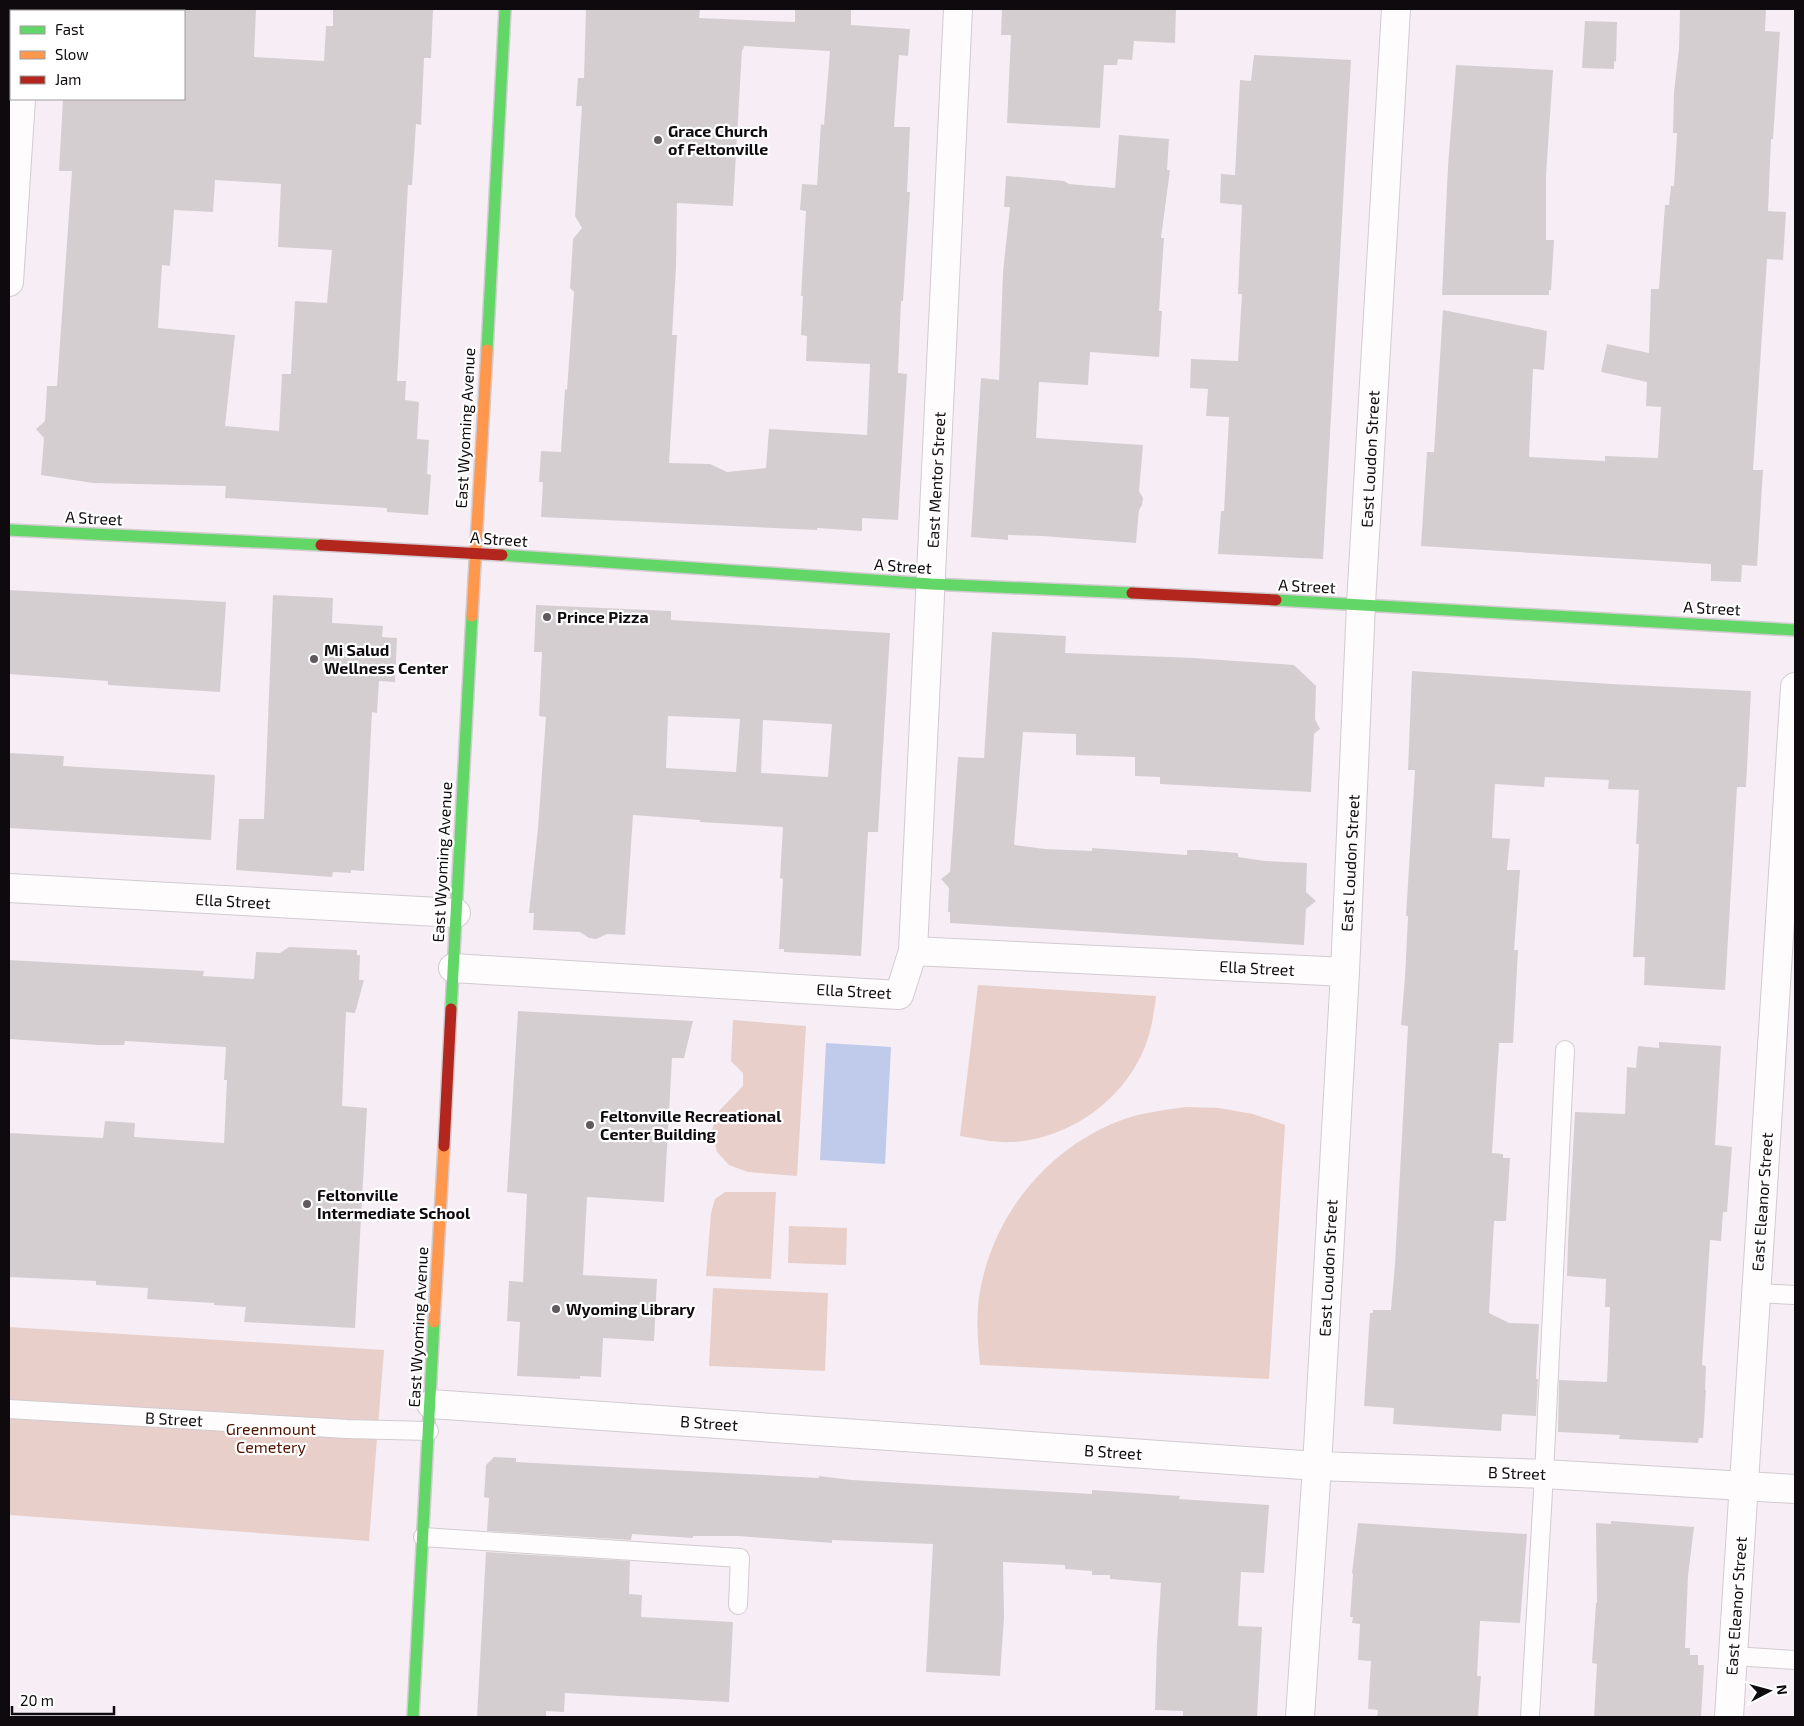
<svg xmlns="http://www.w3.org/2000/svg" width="1804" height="1726" font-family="'Exo 2',sans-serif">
<rect width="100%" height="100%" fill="#f6eef4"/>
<path fill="#e8cfca" d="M978 985 1156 996C1154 1012 1152 1027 1147 1041 1128 1097 1072 1138 1014 1142 995 1143 978 1139 960 1136Z
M733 1020 806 1026 797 1176 748 1172 729 1165 717 1152 712 1131 716 1114 743 1086V1073L731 1061Z
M1186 1107 1219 1108 1253 1114 1285 1125 1269 1379 980 1365C978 1343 976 1320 979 1297 991 1218 1045 1150 1119 1121 1140 1113 1163 1110 1186 1107Z
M725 1192H776L771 1279 706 1276 711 1213 715 1199Z
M789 1226 847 1228 846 1265 788 1263Z
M713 1288 828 1293 825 1371 709 1366Z
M9 1327 384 1350 369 1541 9 1515Z"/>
<path fill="#c0caea" d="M826 1043 891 1047 885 1164 820 1160Z"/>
<path fill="#d5ced1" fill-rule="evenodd" d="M184 9H256L254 57 324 61 326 26H333V9H433L431 58H424L421 125 416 124 412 185H408L397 381H406L405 400 419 402 417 439 429 440 427 474 431 475 428 515 387 512V508L225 498 226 486 93 483 41 475 44 438 36 429 45 421 47 386H57L72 171H59L63 99H184ZM215 180 281 184 278 247 332 250 327 303 295 301 291 374H282L279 431 225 426 235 335 158 328 162 265 170 266 174 210 213 212Z
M586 9H700L699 18 795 22V9H851V25L910 29 908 56 899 55 894 127H910L907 192H910L903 301H901L898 373 907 374 898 520 862 518V531L817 528V530L541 517 543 482H539L541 451 561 452 565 389 567 390 574 292 570 288 573 239 582 228 575 216 582 106H576L578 78H584ZM744 46 830 51 824 125 821 124 817 185 802 184 800 210 806 211 801 296H803L801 335 807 336 806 361 870 364 867 435 769 429 766 468 727 472 710 464 669 463 677 335H672L676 267 677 203 733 206 742 50H743Z
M1002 9H1176L1175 43 1134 41 1132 60 1118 59 1117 65H1104L1100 128 1007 123 1011 35H1001Z
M1680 9H1766L1765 31 1780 32 1773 139H1771L1768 211 1786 212 1783 260 1767 259 1753 470H1763L1757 566 1742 565 1741 582 1711 581V564L1421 546 1427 452H1434L1443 310 1547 331 1544 370 1533 369 1529 457 1605 461V456L1658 458 1661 407 1646 406 1647 382 1601 372 1607 344 1649 353 1651 289H1659L1665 205H1669L1671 186H1674L1677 133H1673L1674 92 1679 49Z
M1585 21 1617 22 1616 62 1614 61V69L1582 68Z
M1254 55 1351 60 1323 559 1218 554 1221 511H1224L1229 417 1206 416 1208 389 1190 388 1191 359 1238 361 1242 294H1238L1242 205 1220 203 1221 174 1235 175 1240 80 1251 81Z
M1456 65 1553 70 1546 175V240H1554L1551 290H1549V295H1442L1448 166Z
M1119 135 1169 139 1167 170H1170L1161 238H1164L1159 311H1162L1159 357 1090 352 1088 385 1039 382 1036 438 1143 445 1139 491 1143 498 1142 505 1139 510 1136 543 1042 536 1008 535V540L971 537 981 378 999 380 1003 272 1010 207H1004L1006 176 1064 181 1069 184 1115 188Z
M9 590 226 602 220 692 108 685V681L9 674Z
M273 595 333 598 332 623 383 626 382 637 397 638 395 682 379 681 377 713 372 712 364 871 351 870V873L333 872 332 877 236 870 239 819H264Z
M536 605 671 611V620L890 633 878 832H868L861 956 784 952V949H779L783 879 780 878 783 827 700 822V820L633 815 625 935 607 934 596 939 589 938 580 932 533 930 534 913H529L538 828 546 717 539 716 542 652H534ZM668 716 740 719 736 772 666 768ZM763 720 832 724 828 777 761 773Z
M992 632 1066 636 1065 653 1194 658 1294 665 1316 686 1315 719 1320 729 1314 734 1311 792 1160 784V777L1135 776V757L1076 755V734L1023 732 1014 845 1045 849 1092 851V848L1187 855V850H1201L1238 853V857L1265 861 1307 863 1306 892 1316 901 1306 909 1304 945 950 923V912H948L949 888 941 879 950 872 958 757 984 758Z
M1412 671 1612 684 1751 691 1746 787H1737L1725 990 1644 985 1645 957H1633L1639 844H1636L1639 790 1608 789 1609 780 1545 777 1544 787 1495 784 1492 838 1510 839 1507 870H1520L1514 950H1518L1513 1043H1499L1492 1153 1503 1154V1158H1510L1506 1221H1494L1489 1313 1509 1323 1539 1324 1536 1379H1538L1536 1416 1502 1414 1501 1431 1393 1424 1394 1408 1364 1406 1370 1313H1373V1310H1391L1395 1264 1408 1026 1401 1025 1405 977 1408 916H1406L1415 770H1408Z
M9 753 64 756 63 766 215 775 211 840 9 828Z
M289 947 357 950V955H360L359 980H364L355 1013 346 1012 342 1106 367 1108 355 1328 244 1322 246 1307 214 1305V1303L147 1299 148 1288 96 1285V1281L9 1277V1133L103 1138 105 1121 135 1123 134 1137 224 1143 227 1080H224L226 1047 125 1041 124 1045H98L9 1039V960L204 971 203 976 254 979 256 952 280 953Z
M518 1011 693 1021 684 1058H672L664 1202 587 1197 583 1275 657 1279 654 1341 603 1338 601 1377 580 1376V1379L517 1376 520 1322 507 1321 509 1281 523 1282 527 1194 507 1192Z
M1659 1042 1721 1046 1715 1145 1732 1147 1727 1212H1723L1721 1241 1710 1240 1702 1365 1706 1366 1705 1390H1706L1703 1438H1699L1698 1443 1619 1439 1620 1435 1558 1432 1559 1380 1607 1382 1610 1307H1605L1606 1279 1567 1276 1568 1242 1575 1112 1625 1114 1627 1067 1636 1068 1638 1046 1659 1048Z
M494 1457 516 1458V1462L819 1478V1476L852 1480 1092 1494V1490L1180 1496 1179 1499 1269 1505 1264 1573 1241 1572 1238 1626 1262 1627 1257 1717H1183V1711L1155 1710 1157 1643 1161 1583 1110 1579V1575H1092V1571L1065 1569V1565L1003 1562 1004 1617 1000 1676 926 1672 933 1544 832 1540V1543L738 1536H693V1538L632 1534 631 1540 487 1531 489 1498 484 1497 486 1465Z
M1611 1521 1694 1527 1688 1576 1685 1648H1690V1655H1698V1665H1704L1701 1717H1594L1597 1664 1592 1663 1596 1603H1597L1596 1523 1611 1524Z
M1358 1523 1527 1534 1520 1623 1480 1621 1477 1676H1481L1478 1717H1377L1378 1710 1368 1709 1371 1661 1358 1660 1360 1624 1352 1623 1353 1617H1350L1353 1574 1352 1573Z
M486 1552 630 1561 629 1594 642 1595 641 1617 733 1622 729 1702 565 1693 564 1712 546 1711V1717H477Z"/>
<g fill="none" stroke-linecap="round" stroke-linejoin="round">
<defs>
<path id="lane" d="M1756 1293 1795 1295
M9 1409 347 1429 429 1431
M423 1537 740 1558 738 1605
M1733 1656 1795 1660
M1530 1717 1544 1474 1565 1050"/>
<path id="street" d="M26 11V9
M9 282 21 99
M9 888 456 913
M913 951 1345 972
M453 968 899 995 913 951 958 9
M431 1404 1317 1466 1544 1474 1795 1489
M1300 1717 1317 1466 1345 972 1361 604 1396 9
M1729 1717 1795 687"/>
<path id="fast" d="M487 350 505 9
M9 530 321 545
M502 555 931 584 1132 593
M1276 600 1795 630
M451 1009 472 616
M413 1717 434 1322"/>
<path id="slow" d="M472 616 487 350
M434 1322 444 1146"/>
<path id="jam" d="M321 545 502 555
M1132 593 1276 600
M444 1146 451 1009"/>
</defs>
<use href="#lane" stroke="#d2cbd0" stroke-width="20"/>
<use href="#street" stroke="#d2cbd0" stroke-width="30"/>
<use href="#fast" stroke="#d2cbd0" stroke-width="14"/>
<use href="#slow" stroke="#d2cbd0" stroke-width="14"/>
<use href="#jam" stroke="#d2cbd0" stroke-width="14"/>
<use href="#lane" stroke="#fefcfd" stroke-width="18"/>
<use href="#street" stroke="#fefcfd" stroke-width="28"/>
<use href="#fast" stroke="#63d668" stroke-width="11"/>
<use href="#slow" stroke="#ff974d" stroke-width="11"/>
<use href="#jam" stroke="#b3261e" stroke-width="11"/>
</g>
<g fill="#605a5e" stroke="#fff" stroke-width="2">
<circle cx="658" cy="140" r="5"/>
<circle cx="547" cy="617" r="5"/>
<circle cx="314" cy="659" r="5"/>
<circle cx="590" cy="1125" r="5"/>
<circle cx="307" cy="1204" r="5"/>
<circle cx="556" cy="1309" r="5"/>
</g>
<g text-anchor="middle" stroke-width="4.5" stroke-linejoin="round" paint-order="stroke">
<g font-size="16" font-weight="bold" fill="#0f0a0e" stroke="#fff" text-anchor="start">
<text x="668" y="137">Grace Church<tspan x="668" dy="18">of Feltonville</tspan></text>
<text x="557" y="623">Prince Pizza</text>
<text x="324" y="656">Mi Salud<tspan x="324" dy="18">Wellness Center</tspan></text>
<text x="600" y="1122">Feltonville Recreational<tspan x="600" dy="18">Center Building</tspan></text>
<text x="317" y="1201">Feltonville<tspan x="317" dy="18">Intermediate School</tspan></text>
<text x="566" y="1315">Wyoming Library</text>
</g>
<g font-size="16" fill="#0f0a0e" stroke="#fff">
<text transform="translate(465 428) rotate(-87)" y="6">East Wyoming Avenue</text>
<text transform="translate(1370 459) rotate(-87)" y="6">East Loudon Street</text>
<text transform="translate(936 480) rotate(-87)" y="6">East Mentor Street</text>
<text transform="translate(94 518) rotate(3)" y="6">A Street</text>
<text transform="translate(499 539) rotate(4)" y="6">A Street</text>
<text transform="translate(903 566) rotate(4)" y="6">A Street</text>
<text transform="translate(1307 586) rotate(3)" y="6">A Street</text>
<text transform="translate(1712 608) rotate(3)" y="6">A Street</text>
<text transform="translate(442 862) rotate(-87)" y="6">East Wyoming Avenue</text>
<text transform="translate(1350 863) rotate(-87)" y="6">East Loudon Street</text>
<text transform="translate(233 901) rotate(3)" y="6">Ella Street</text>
<text transform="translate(1257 968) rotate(3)" y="6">Ella Street</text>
<text transform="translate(854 991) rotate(3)" y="6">Ella Street</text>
<text transform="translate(1762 1202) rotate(-86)" y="6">East Eleanor Street</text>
<text transform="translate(1328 1268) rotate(-87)" y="6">East Loudon Street</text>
<text transform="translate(418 1327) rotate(-87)" y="6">East Wyoming Avenue</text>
<text transform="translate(174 1419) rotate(3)" y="6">B Street</text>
<text transform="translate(709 1423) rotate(4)" y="6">B Street</text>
<text transform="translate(1113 1452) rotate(4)" y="6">B Street</text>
<text transform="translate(1517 1473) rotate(2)" y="6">B Street</text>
<text transform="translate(1736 1606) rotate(-86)" y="6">East Eleanor Street</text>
</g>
<g font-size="16" fill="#4f1400" stroke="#fff">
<text x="271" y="1435">Greenmount<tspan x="271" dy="18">Cemetery</tspan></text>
</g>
</g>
<rect width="1804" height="1726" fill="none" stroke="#0f0a0e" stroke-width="20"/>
<rect x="10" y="10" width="175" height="90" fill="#ffffff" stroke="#9f9d9f"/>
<rect x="20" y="26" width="25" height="8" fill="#63d668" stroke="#9f9d9f"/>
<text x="55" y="35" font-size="15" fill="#0f0a0e">Fast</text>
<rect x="20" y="51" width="25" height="8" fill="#ff974d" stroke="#9f9d9f"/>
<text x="55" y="60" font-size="15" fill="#0f0a0e">Slow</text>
<rect x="20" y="76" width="25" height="8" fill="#b3261e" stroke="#9f9d9f"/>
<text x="55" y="85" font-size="15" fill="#0f0a0e">Jam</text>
<g transform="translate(1769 1691) rotate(84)" stroke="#ffffff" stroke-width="4" paint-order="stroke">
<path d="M0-4L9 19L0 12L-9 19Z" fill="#0f0a0e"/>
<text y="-8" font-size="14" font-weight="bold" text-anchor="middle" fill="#0f0a0e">N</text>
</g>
<path d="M12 1706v8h102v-8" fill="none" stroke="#0f0a0e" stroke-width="2.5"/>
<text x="20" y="1706" font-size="15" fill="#0f0a0e" stroke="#ffffff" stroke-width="4" paint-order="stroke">20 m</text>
</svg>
